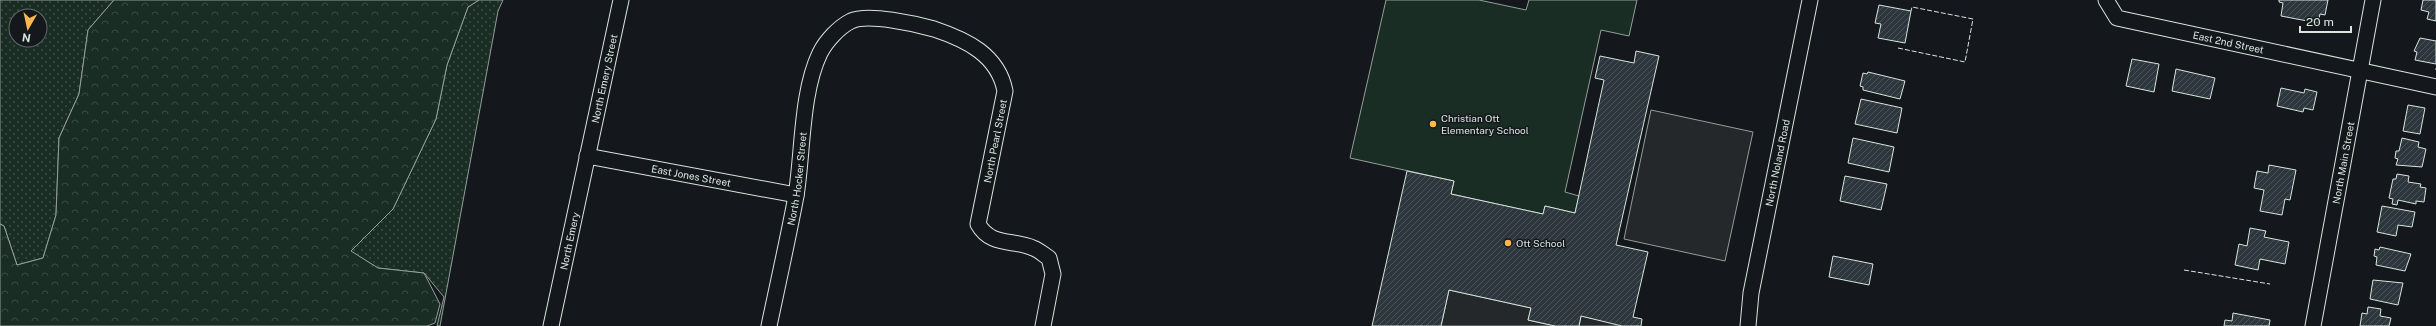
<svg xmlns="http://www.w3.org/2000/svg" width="2436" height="326" font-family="'Public Sans',sans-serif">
<defs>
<pattern id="grass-dots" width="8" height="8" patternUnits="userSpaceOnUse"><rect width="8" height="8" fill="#1a2d24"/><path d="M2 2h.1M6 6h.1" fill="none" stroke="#3b4b43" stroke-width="1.8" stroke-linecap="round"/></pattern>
<pattern id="forest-crowns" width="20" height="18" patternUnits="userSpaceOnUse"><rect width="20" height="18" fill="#1a2d24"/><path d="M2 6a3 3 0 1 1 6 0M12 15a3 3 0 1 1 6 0" fill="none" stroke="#3b4b43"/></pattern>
<pattern id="building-hatch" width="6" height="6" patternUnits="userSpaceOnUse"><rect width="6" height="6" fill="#2c363c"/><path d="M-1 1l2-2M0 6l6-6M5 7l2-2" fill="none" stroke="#4a5358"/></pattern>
</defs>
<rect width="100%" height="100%" fill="#14181c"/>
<path fill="url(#grass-dots)" stroke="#939e99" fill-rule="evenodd" d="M0 0H114L88 30 79 94 59 138 56 215 43 258 17 265 4 226 0 224ZM16 16H40V40H16Z
M479 0H503L498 11 440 326H437L444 297 424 273 378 268 350 251 393 209 436 119 447 65 468 7Z"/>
<path fill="url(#forest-crowns)" stroke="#939e99" d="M114 0H479L468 7 447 65 436 119 393 209 351 251 378 268 424 273 440 304 435 323 427 326H0V224L4 226 17 265 43 258 56 215 59 138 79 94 88 30Z"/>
<path fill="#1a2d24" stroke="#939e99" d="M1386 0H1479L1526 10 1529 0H1637L1629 36 1601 30 1565 192 1579 196 1575 213 1545 206 1543 214 1451 194 1454 181 1350 158Z"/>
<path fill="#24282b" stroke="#939e99" d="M1651 110 1753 132 1725 261 1624 239Z
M1449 290 1531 308 1528 320 1555 326H1441Z
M1581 316 1622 325V326H1579Z"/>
<path fill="url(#building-hatch)" stroke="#d8e6dc" d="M2279 0H2328L2325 15 2320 14 2318 23 2281 16 2283 3 2279 2Z
M2423 0H2436V21L2427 19 2429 12 2421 10Z
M1879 5 1911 11 1905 43 1878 38 1881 24 1875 23Z
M2420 38 2436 41V64L2415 60 2417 52 2414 51Z
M1636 51 1659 56 1616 245 1648 252 1633 317 1642 319 1641 326H1622L1581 316 1579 326H1555L1528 320 1531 308 1449 290 1441 326H1372L1407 171 1454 181 1451 194 1543 214 1545 206 1575 213 1604 80 1595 78 1600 56 1634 63Z
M2132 59 2159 64 2154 92 2126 86Z
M2176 69 2215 78 2210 99 2172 91Z
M1868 72 1905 81 1900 99 1863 90V87L1860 86 1863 73 1867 74Z
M2281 88 2304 93 2305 89 2317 92 2313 110 2304 108 2303 112 2277 106Z
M1861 99 1902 108 1897 133 1855 124Z
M2408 105 2425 108 2420 134 2403 131Z
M1853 138 1894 147 1889 172 1848 163Z
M2402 138 2419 142 2418 147 2426 149 2422 167 2396 165 2398 159 2395 158 2396 151H2399Z
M2269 165 2296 170 2290 200 2285 199 2282 215 2260 211 2264 190 2254 188 2257 171 2268 173Z
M2397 174 2409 176 2408 182 2421 184 2420 187 2426 188 2424 202 2416 201V204L2398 200 2397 205 2392 204 2393 199 2389 198 2393 179H2396Z
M1845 176 1887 184 1881 210 1840 201Z
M2382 206 2415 212 2412 227 2398 225 2396 236 2377 232Z
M2250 228 2266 231 2264 237 2289 242 2285 264 2260 259 2258 270 2235 265 2239 244 2247 246Z
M2380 247 2411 254 2405 271 2376 265 2377 257 2374 256 2375 249 2379 250Z
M1833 256 1873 264 1869 285 1829 277Z
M2373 280 2403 283 2398 305 2370 299Z
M2368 307 2381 309 2380 316 2391 318 2389 326H2360L2362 313 2367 314Z
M2233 313 2270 320 2269 326H2224L2225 320 2232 321Z"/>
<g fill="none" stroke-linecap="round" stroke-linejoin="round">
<defs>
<g id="minor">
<path id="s1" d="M2106 0 2117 18 2436 87"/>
<path id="s2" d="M587 156 796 195"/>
<path id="s3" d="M551 326 621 0"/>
<path id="s4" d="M769 326C778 283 788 239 796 196 803 152 801 92 820 53 826 41 839 27 851 21 868 13 916 24 934 29 967 40 998 55 1005 91L978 224C991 247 1013 239 1033 248 1039 250 1044 255 1049 258L1053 274 1043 326"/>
<path id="s5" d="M1748 326 1751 293 1810 0"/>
<path id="s6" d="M2313 326 2373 0"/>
</g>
</defs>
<use href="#minor" stroke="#d8e6dc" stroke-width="17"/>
<use href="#minor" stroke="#14181c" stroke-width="15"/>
<path stroke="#d8e6dc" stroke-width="1" stroke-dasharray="5 2" stroke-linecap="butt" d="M1898 48 1965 62 1973 19 1912 7 1911 11
M2435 69H2436
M2184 270 2270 284"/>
</g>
<g fill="#ffb74d" stroke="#14181c" stroke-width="1.5">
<circle cx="1433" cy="124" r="4"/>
<circle cx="1508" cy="243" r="4"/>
</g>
<g text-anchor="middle" stroke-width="3" stroke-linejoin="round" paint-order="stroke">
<g font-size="10" fill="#d8e6dc" stroke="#14181c">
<text dy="4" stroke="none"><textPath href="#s1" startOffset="135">East 2nd Street</textPath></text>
<text dy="4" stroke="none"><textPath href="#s3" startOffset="253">North Emery Street</textPath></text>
<text transform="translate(995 141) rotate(-79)" y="4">North Pearl Street</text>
<text dy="4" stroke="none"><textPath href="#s5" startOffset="166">North Noland Road</textPath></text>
<text dy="4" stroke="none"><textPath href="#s6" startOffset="166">North Main Street</textPath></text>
<text dy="4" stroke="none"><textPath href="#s2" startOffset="106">East Jones Street</textPath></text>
<text dy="4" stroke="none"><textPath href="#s4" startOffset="150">North Hocker Street</textPath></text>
<text dy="4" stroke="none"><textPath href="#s3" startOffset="87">North Emery</textPath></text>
</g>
<g font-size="10" fill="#d8e6dc" stroke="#14181c" text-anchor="start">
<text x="1441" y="122">Christian Ott<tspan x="1441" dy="12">Elementary School</tspan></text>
<text x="1516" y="247">Ott School</text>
</g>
</g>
<g transform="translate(28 28) rotate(189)"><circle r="19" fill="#14181c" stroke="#626a69"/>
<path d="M0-3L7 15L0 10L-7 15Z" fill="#ffb74d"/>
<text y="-6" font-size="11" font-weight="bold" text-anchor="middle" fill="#d8e6dc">N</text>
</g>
<path d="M2300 26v6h51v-6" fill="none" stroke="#d8e6dc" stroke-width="2"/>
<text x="2306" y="26" font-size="12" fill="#d8e6dc" stroke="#14181c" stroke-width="3" paint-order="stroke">20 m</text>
</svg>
